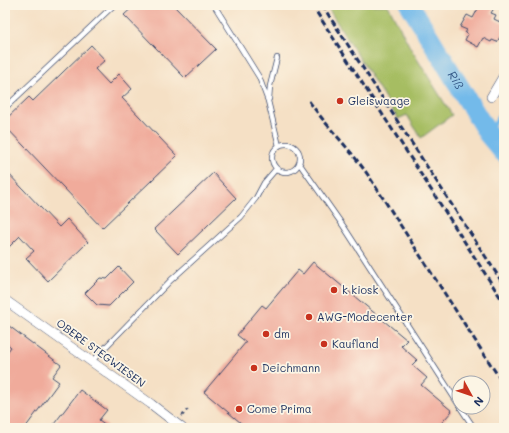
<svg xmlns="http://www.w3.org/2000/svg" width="509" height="433" font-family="Mali,sans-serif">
<rect width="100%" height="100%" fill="#fcf5e5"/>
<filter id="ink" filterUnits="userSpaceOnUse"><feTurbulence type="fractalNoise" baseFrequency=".025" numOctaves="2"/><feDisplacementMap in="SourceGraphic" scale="8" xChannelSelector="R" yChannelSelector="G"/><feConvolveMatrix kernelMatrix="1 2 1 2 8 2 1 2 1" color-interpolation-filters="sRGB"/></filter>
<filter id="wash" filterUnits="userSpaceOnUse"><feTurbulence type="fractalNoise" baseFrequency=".012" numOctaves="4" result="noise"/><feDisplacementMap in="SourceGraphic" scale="16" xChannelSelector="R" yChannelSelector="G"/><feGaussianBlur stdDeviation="0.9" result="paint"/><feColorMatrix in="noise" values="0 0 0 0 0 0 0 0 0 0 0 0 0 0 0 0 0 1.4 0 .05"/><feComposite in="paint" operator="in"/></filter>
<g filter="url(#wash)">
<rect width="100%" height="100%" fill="#f5e0c5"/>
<path fill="#a6bd62" stroke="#607660" d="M326 5H388L411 49 452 115 421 138 407 115 398 119Z"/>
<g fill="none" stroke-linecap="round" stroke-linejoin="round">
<path stroke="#73baea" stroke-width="3.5" d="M488 134 504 108"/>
<path stroke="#73baea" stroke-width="20" id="s1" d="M410 5 488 134 504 153"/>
</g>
<g id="blocks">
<path fill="#f0ab9b" d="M135 5H173L216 49 185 78 124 15Z
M480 5H496L491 13 496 15 494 19 504 24V40L500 37 497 42 492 40 491 42 483 38 478 47 465 40 468 34 465 33 467 30 460 27 467 15 473 18Z
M91 45 105 60 95 69 109 84 119 74 132 89 122 98 177 156 102 228 5 126V120L29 97 33 101Z
M5 170 59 227 67 219 88 242 48 281 26 258 34 251 20 236 5 251Z
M213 173 236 198 178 254 154 229Z
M313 262 407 340 401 346 417 360 412 365 427 378 421 385 452 411 437 428H247L204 392 246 342 237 335 262 305 266 308 298 270 303 274Z
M119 267 133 282 109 306 97 305 85 293 100 278 107 279Z
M5 323 61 365 52 377 59 382 25 428H5V355L11 347 5 342Z
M80 390 107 410 99 420 110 428H51Z"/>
</g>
</g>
<g filter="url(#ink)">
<use href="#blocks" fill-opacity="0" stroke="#3c4a6d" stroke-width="1"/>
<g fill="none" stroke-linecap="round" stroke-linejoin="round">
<defs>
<path id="lane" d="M214 5 259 77 268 101 279 146
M269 99 270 86 277 58
M5 108 114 5
M272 158a14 14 0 1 1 28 0a14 14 0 1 1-28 0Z
M299 163 344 227 459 405
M92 361 171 280 241 217 256 198 264 183 276 169
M460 407 474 428"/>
<path id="street" d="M491 97 504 75
M5 300 151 404 182 428"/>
</defs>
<use href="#lane" stroke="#3c4a6d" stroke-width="6"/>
<use href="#street" stroke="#3c4a6d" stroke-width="10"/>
<path stroke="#3c4a6d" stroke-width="2" stroke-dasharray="3 3" stroke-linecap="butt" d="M182 416 188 409"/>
<use href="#lane" stroke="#fff" stroke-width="4.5"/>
<use href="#street" stroke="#fff" stroke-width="9"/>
<path stroke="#1b2f5e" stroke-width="3" stroke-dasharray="6 3" stroke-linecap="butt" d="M312 5 504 303
M322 5 504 285
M309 101C327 127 350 149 368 175L504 385"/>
</g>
</g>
<g fill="#c8321e" stroke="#fcf5e5" stroke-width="1.5">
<circle cx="340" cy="101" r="4"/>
<circle cx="334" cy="290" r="4"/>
<circle cx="309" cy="317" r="4"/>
<circle cx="266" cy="334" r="4"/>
<circle cx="324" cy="344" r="4"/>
<circle cx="254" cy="368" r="4"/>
<circle cx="239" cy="409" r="4"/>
</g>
<g text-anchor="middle" stroke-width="3.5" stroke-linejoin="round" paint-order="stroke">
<g font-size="11" fill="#1b2f5e" stroke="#fcf5e5" text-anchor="start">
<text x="348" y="105">Gleiswaage</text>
<text x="342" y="294">k kiosk</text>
<text x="317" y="321">AWG-Modecenter</text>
<text x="274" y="338">dm</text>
<text x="332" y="348">Kaufland</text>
<text x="262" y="372">Deichmann</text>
<text x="247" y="413">Come Prima</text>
</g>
<g font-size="11" fill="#1b2f5e" stroke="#fcf5e5">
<text transform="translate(101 353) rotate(36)" y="4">OBERE STEGWIESEN</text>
</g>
<g font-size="12" font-style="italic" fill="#355988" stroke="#fcf5e5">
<text dy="4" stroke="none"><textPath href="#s1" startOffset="88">Riß</textPath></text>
</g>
</g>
<rect width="509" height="433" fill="none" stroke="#fcf5e5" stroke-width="20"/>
<g transform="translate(471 395) rotate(130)"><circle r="19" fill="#fcf5e5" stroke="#a2a6af"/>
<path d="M0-3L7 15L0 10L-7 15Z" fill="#c8321e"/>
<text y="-6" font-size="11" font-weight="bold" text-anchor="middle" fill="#1b2f5e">N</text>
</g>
</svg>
